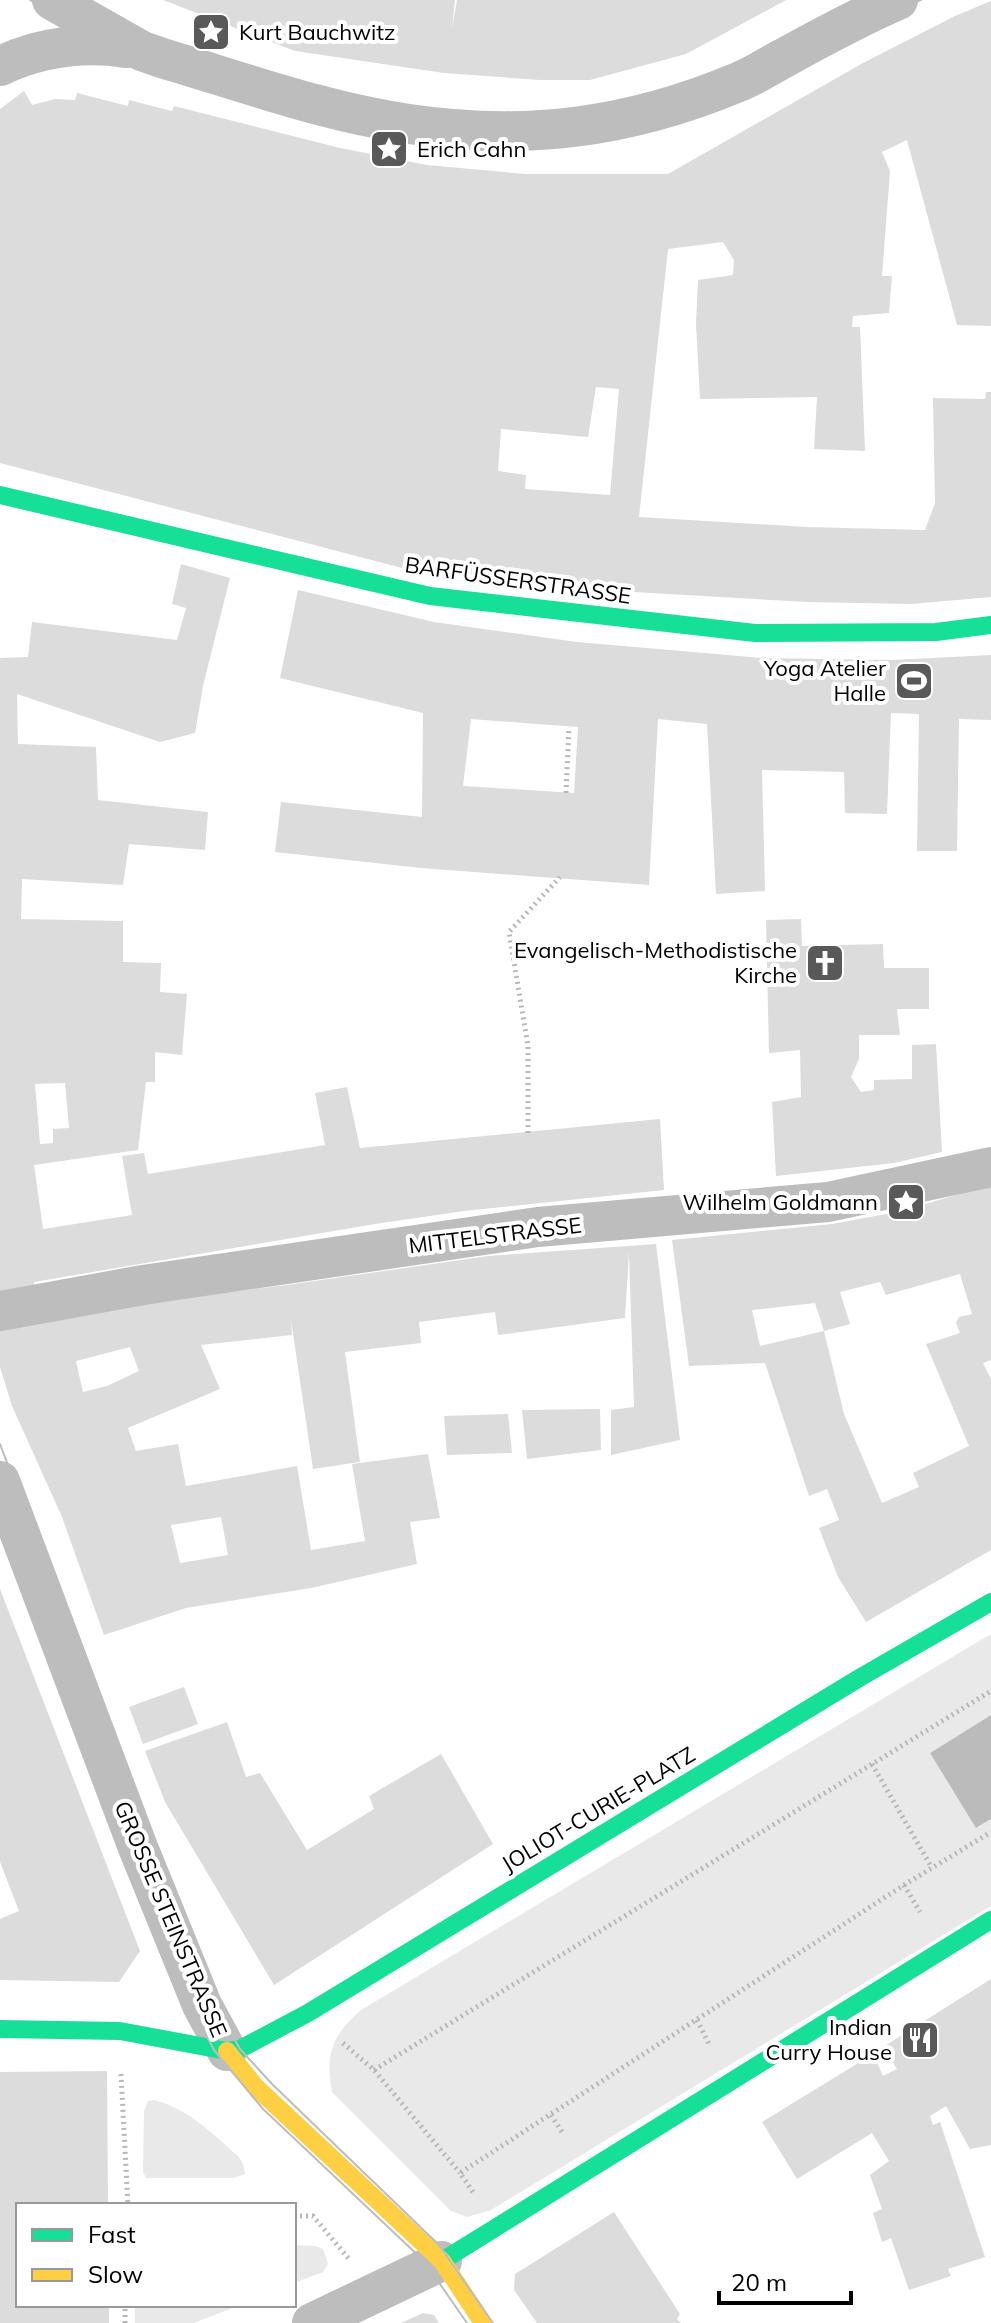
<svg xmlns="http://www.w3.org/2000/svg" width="991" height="2323" font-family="Mulish,sans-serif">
<rect width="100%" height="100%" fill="#fff"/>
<path fill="#e9e9e9" d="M991 1634V1715L930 1753 977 1828 991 1819V1906L491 2210 467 2217 451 2211 332 2092C325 2054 332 2035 361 2010Z
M154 2100C189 2109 213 2134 239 2157L243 2164 245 2174 234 2178H146L143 2172 144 2111 148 2101Z
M294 2245 315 2246 323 2249 328 2264 323 2272 294 2283Z
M135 2305H240L194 2323H135Z"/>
<path fill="#bbb" d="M991 1715V1819L976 1828 930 1753Z"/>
<path fill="#dcdcdc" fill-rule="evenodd" d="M163 0H455L452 29 457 0H786L686 54 590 80H540L444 73 295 51Z
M991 1V326L957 325 907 140 882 152 890 171 882 276H892L889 313 853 316 852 327H860L865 451 814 449 817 397 700 399 696 324 698 280 733 275 734 260 723 242 668 249 639 517 807 527 925 530 935 503 933 398 985 399 986 392H991V597L911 604 806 602 634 592 402 568 0 463V109L24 91 32 105 55 99 75 100 77 93 128 106 129 100 172 111 174 106 340 148 427 165 525 174H668L863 63 955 16ZM596 387 619 389 610 495 525 489 526 475 498 471 501 429 588 437Z
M181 564 230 578 203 686 195 733 160 742 17 694 18 744 96 747 98 800 208 812 205 850 129 844 123 885 22 879 21 919 123 921V962L161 963 160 992 187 994 182 1055 155 1052V1082H146L138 1150 34 1165 43 1229 132 1215 122 1156 144 1153 148 1174 325 1145 315 1093 347 1087 360 1148 660 1119 664 1190 464 1211 375 1224 34 1282 35 1289 0 1294V658L28 657 32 622 177 640 186 608 172 604ZM65 1083 69 1128 53 1129V1143L40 1144 35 1084Z
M298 590 434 622 577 642 762 658 892 660 991 655V720L959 719 957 851H917L919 714 891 713 887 814 845 813 844 772 762 770 765 891 716 894 707 724 658 719 649 885 421 868 275 852 281 802 422 817 423 713 280 678ZM471 719 578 727 574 793 463 786Z
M801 919 802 946 883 944 884 968H929V1009H897L900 1035H859V1059L851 1077 861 1092 874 1090V1080L912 1079V1045L936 1044 942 1152 894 1163 776 1176 772 1102 801 1097 800 1050 769 1053 766 920Z
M991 1185V1360L983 1363 991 1379V1550L866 1622 838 1577 819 1528 839 1520 827 1489 809 1496 765 1363 689 1366 672 1240 832 1224 897 1212ZM960 1274 972 1314 959 1317 956 1323 960 1333 926 1344 969 1446 913 1473 919 1487 882 1503 844 1414 824 1331 850 1324 840 1292 880 1282 886 1295ZM815 1303 824 1331 760 1346 752 1310Z
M656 1244 680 1440 611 1455V1410L634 1407 629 1252 625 1318 498 1335 495 1312 419 1322 421 1343 345 1352 360 1462 313 1469 291 1320 292 1335 201 1345 220 1389 128 1428 136 1451 178 1444 186 1486 297 1466 311 1550 365 1541 352 1464 428 1454 440 1518 410 1522 417 1564 311 1588 186 1608 104 1635 62 1517 12 1406 0 1367V1320L287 1285 488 1256ZM130 1347 139 1371 107 1386 83 1392 76 1361ZM221 1517 228 1555 180 1563 171 1525Z
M600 1409 601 1450 527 1459 522 1410Z
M508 1414 512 1453 447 1455 444 1416Z
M0 1589 140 1951 119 1982 0 1980V1919L19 1911 0 1862Z
M184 1687 198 1724 143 1744 129 1707Z
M227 1722 246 1777 260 1773 307 1850 374 1809 369 1796 441 1754 493 1844 274 1985 165 1802 145 1751Z
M991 1979V2145L970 2149 946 2106 930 2116 933 2125 940 2122 985 2257 948 2269 951 2276 909 2290 891 2238 882 2242 873 2213 882 2209 870 2175 889 2161 872 2133 797 2179 762 2122 873 2054 883 2076 897 2069 883 2047Z
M107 2071 108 2205H18V2305H109V2323H0V2072Z
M614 2212 680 2314 677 2319 681 2323H537L514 2290 515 2274Z
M423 2313 434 2315 439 2323H401Z"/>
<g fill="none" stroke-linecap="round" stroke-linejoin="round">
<path stroke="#b8b8b8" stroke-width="5" stroke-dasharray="2 4" stroke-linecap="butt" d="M566 793 569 727
M528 1133V1046L509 932 560 877
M872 1764 932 1868
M904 1885 920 1912
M697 2020 709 2044
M343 2043 374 2070 460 2173
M374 2070 991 1691
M121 2074 128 2205
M551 2115 564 2135
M473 2192 460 2173 904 1885 991 1832
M294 2216H313L349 2259
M125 2323V2305"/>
<path stroke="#bdbdbd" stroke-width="40" d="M52 0 142 51 162 58C243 82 325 112 409 124 525 141 628 128 736 83 753 77 768 66 784 58 822 37 859 17 898 0
M0 66C41 47 81 41 126 48
M0 1311 143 1285 538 1227 828 1202 991 1167
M0 1481 137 1845 202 2005 227 2051
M312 2323 442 2261"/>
<path stroke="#16e098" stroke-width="18" d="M0 495 430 596 755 633 936 632 991 625
M0 2029 120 2031 227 2051 240 2049 308 2013 861 1677 991 1602
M442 2261 991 1920"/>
<path stroke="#ffcf43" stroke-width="18" d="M227 2051 255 2086 442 2261 483 2323"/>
<path stroke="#bdbdbd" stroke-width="2" d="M30 0 83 31 139 59
M72 0C90 10 107 21 125 30 156 44 190 54 222 64 363 111 518 141 664 97 738 75 803 32 873 0
M0 52C41 32 82 27 127 37
M0 81C81 31 178 75 262 98 333 117 407 138 481 143 591 150 696 121 793 68 836 46 876 17 921 0
M0 1444 213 2002 240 2049 272 2084 439 2245 493 2323
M0 1514 175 1975 214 2050 263 2109 424 2261 467 2323"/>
</g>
<defs>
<symbol id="sight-square" viewBox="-11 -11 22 22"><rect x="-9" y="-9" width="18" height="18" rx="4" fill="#595959" stroke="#fff"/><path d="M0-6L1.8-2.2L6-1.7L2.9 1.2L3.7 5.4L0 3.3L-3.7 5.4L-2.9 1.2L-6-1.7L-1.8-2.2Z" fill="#fff"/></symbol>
<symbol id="stadium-square" viewBox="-11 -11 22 22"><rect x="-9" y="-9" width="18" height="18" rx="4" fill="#595959" stroke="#fff"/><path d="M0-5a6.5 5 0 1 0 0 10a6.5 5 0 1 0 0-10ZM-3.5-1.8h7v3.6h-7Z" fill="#fff"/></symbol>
<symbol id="church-square" viewBox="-11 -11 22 22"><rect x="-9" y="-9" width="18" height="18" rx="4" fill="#595959" stroke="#fff"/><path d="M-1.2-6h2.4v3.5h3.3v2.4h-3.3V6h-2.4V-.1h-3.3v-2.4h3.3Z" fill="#fff"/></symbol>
<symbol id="restaurant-square" viewBox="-11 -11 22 22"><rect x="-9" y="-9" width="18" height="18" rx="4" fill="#595959" stroke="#fff"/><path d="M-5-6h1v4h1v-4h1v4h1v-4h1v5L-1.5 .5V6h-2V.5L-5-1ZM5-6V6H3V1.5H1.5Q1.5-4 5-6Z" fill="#fff"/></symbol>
</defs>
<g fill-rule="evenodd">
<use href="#sight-square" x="189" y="10" width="44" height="44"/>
<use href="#sight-square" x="367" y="127" width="44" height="44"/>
<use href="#stadium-square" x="892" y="659" width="44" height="44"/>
<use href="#church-square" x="803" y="941" width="44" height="44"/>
<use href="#sight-square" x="884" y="1180" width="44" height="44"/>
<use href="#restaurant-square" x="898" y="2018" width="44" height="44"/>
</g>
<g text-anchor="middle" stroke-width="8" stroke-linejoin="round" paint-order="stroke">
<g font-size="22" fill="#000" stroke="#fff" text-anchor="end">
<text x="239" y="40" text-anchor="start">Kurt Bauchwitz</text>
<text x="417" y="157" text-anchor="start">Erich Cahn</text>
<text x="886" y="676">Yoga Atelier<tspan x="886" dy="25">Halle</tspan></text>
<text x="797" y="958">Evangelisch-Methodistische<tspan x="797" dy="25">Kirche</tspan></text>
<text x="878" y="1210">Wilhelm Goldmann</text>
<text x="892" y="2035">Indian<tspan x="892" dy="25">Curry House</tspan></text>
</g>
<g font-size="22" fill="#000" stroke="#fff">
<text transform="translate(518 580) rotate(8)" y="8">BARFÜSSERSTRASSE</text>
<text transform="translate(495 1235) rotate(-7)" y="8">MITTELSTRASSE</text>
<text transform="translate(598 1809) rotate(-31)" y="8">JOLIOT-CURIE-PLATZ</text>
<text transform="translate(171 1919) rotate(67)" y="8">GROSSE STEINSTRASSE</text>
</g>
</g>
<rect x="16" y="2203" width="280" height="104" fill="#ffffff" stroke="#999999" stroke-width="2"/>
<rect x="32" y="2229" width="40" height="12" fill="#16e098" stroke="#999999" stroke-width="2"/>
<text x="88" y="2243" font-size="24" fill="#000000">Fast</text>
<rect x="32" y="2269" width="40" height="12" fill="#ffcf43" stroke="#999999" stroke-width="2"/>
<text x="88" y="2283" font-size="24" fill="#000000">Slow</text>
<path d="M719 2291v12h132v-12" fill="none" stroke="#000000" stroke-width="4"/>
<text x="731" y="2291" font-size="24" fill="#000000" stroke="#ffffff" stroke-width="6" paint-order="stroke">20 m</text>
</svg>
